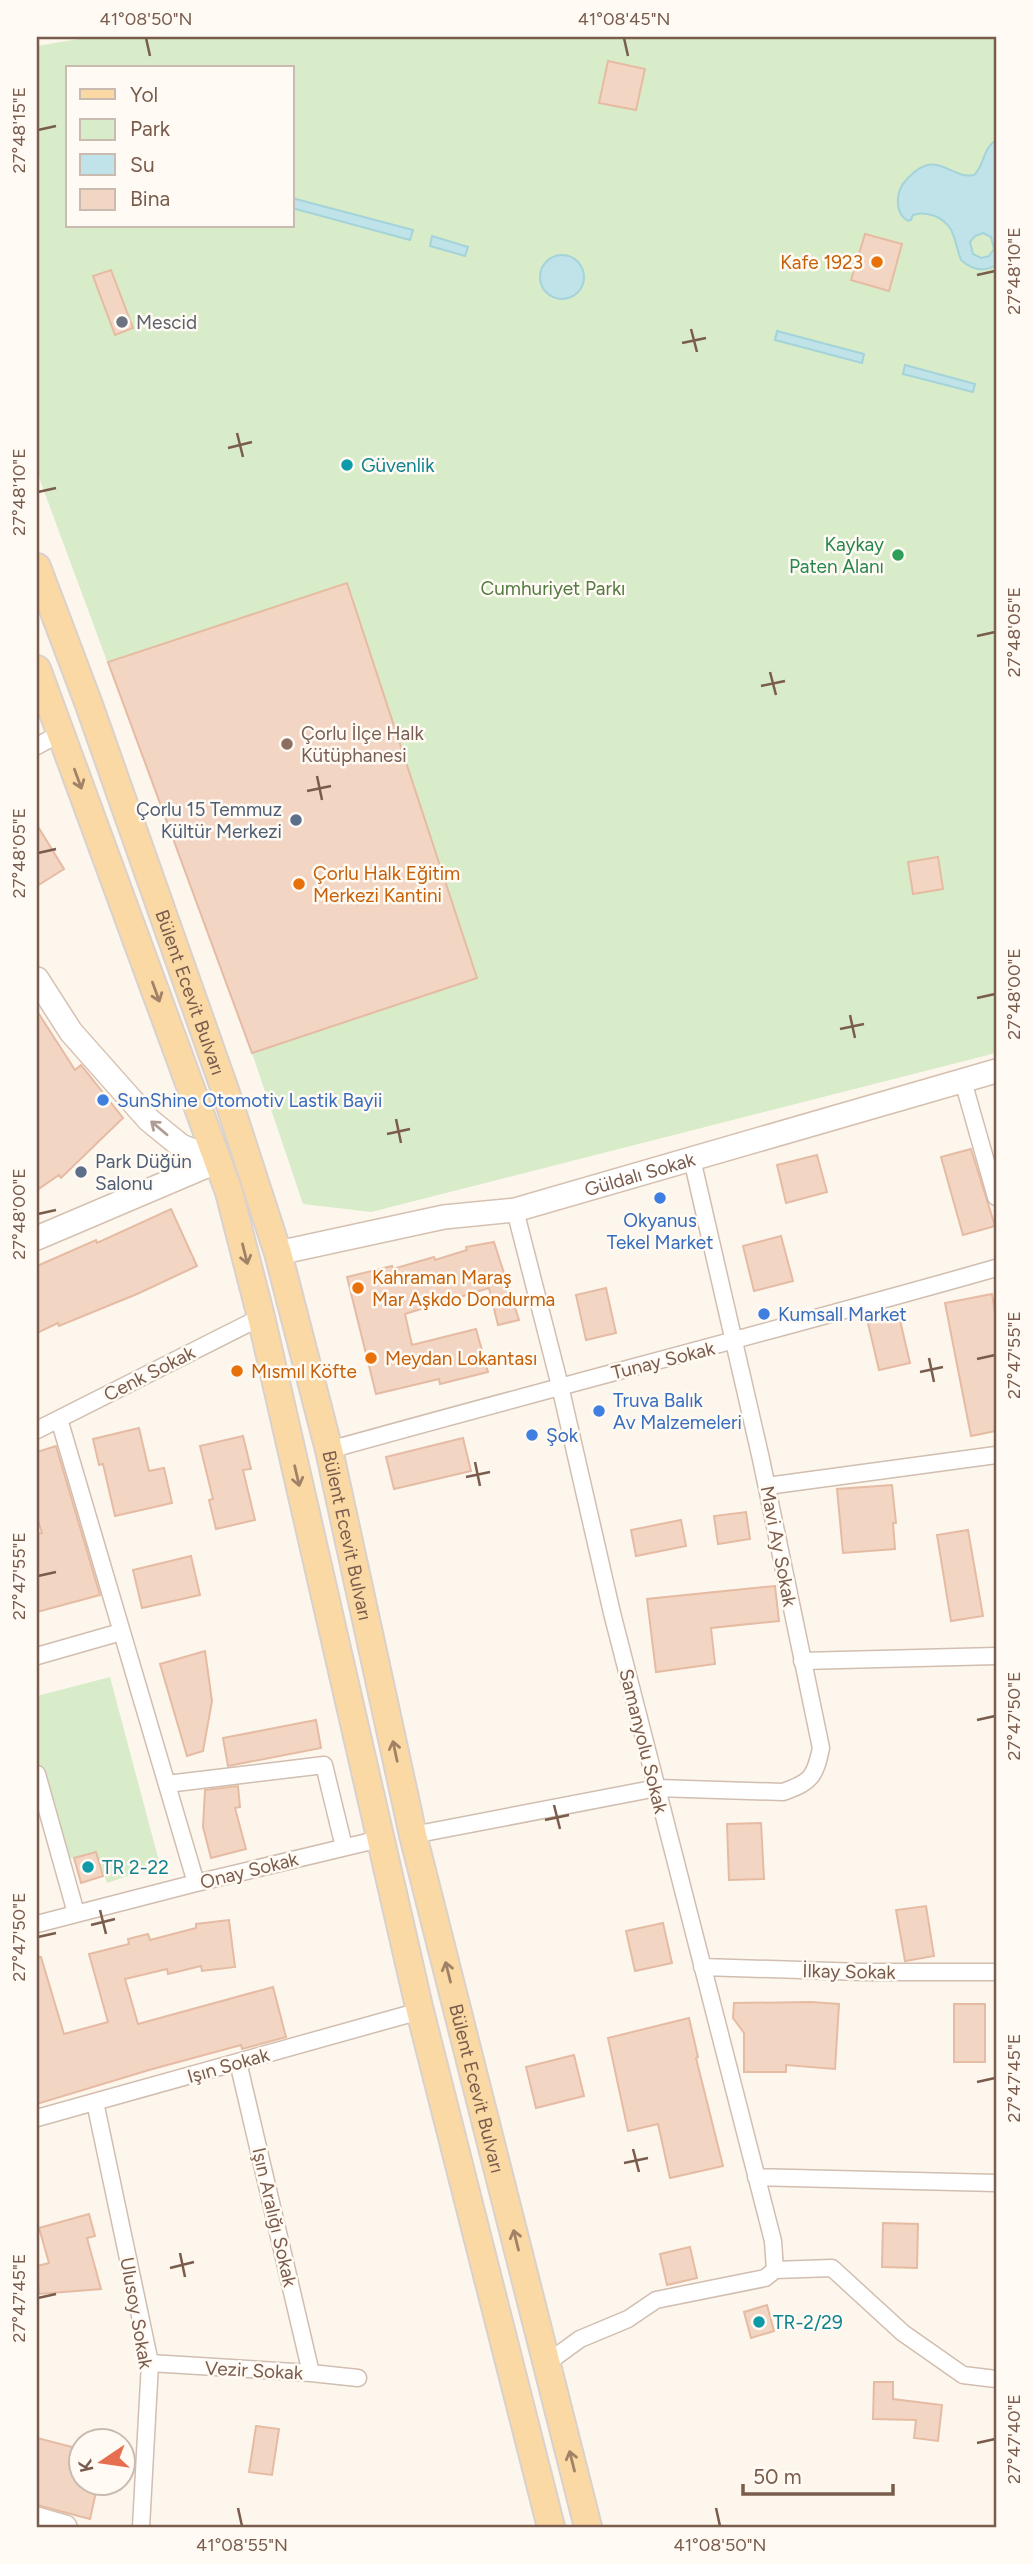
<svg xmlns="http://www.w3.org/2000/svg" width="1033" height="2564" font-family="Figtree,sans-serif">
<rect width="100%" height="100%" fill="#fdf6ec"/>
<path fill="#d8ecc9" fill-rule="evenodd" d="M90 37H996V1053L371 1212 303 1204 252 1053 37 472V46ZM68 68H292V226H68Z
M110 1677 160 1865 107 1883 96 1852 64 1860 37 1762V1696Z"/>
<path fill="#bfe3e8" stroke="#a5d3da" stroke-width="2" fill-rule="evenodd" d="M996 140V265C983 273 972 270 961 260 954 242 956 225 935 216 927 213 921 212 913 215L911 220 908 221C901 217 898 210 898 203 897 193 901 185 908 178 937 147 950 180 974 175 985 165 982 149 996 140ZM983 233 991 237 994 249 989 256 981 258 973 254 970 242 975 236Z
M292 198 413 230 410 240 292 208Z
M432 236 468 247 465 256 430 246Z
M540 277a22 22 0 1 1 44 0a22 22 0 1 1-44 0Z
M777 331 864 354 862 363 775 340Z
M905 365 975 384 973 392 903 374Z"/>
<path fill="#f3d5c3" stroke="#e6bba3" stroke-width="2" d="M608 61 645 69 636 110 599 103Z
M865 234 902 244 889 291 851 280Z
M111 270 133 328 115 335 93 276Z
M347 583 477 978 252 1053 108 662Z
M37 825 64 869 37 886Z
M938 857 943 889 913 894 908 862Z
M37 1011 75 1070 81 1065 123 1118 61 1178 59 1175 37 1190Z
M971 1149 995 1226 963 1235 941 1157Z
M817 1155 827 1192 786 1203 777 1165Z
M171 1209 197 1266 137 1294 59 1326 58 1323 37 1333V1266L96 1240 97 1243Z
M781 1236 793 1281 754 1291 743 1246Z
M494 1242 519 1320 498 1325 489 1288 405 1314 412 1345 476 1329 488 1372 440 1384 439 1379 376 1394 347 1277 392 1266 393 1269 434 1257 435 1260 467 1250 466 1247Z
M606 1288 616 1333 586 1340 576 1295Z
M992 1294 996 1318V1431L971 1436 945 1303Z
M899 1316 910 1363 879 1370 868 1323Z
M139 1428 149 1471 164 1468 172 1503 115 1516 103 1464 99 1465 93 1439Z
M243 1436 251 1469 243 1470 255 1520 216 1529 209 1500 213 1499 200 1446Z
M463 1438 471 1471 394 1489 386 1457Z
M56 1446 100 1595 37 1612V1534L42 1533 37 1517V1452Z
M892 1485 896 1523H893L895 1549 843 1553 837 1489Z
M746 1512 750 1539 718 1544 714 1516Z
M681 1520 686 1546 636 1556 631 1530Z
M968 1530 983 1616 951 1621 937 1535Z
M191 1556 200 1595 142 1608 133 1570Z
M775 1586 779 1621 711 1628 715 1664 656 1672 647 1599Z
M205 1651 212 1701 203 1751 187 1756 160 1664Z
M316 1720 321 1748 228 1766 223 1738Z
M238 1786 240 1807 235 1808 246 1849 211 1858 203 1827 205 1790Z
M761 1823 764 1879 729 1880 727 1824Z
M96 1852 103 1876 81 1883 74 1858Z
M926 1906 934 1956 905 1961 896 1910Z
M229 1920 235 1967 202 1971 201 1966 168 1974 167 1969 125 1979 138 2024 273 1987 286 2037 242 2049 241 2045 149 2070 37 2104V1957H41L64 2034 108 2022 89 1954 129 1944 128 1939 148 1934 150 1940 196 1928V1924Z
M663 1923 672 1963 635 1971 626 1931Z
M811 2002 839 2004 835 2069 786 2065V2072H744V2033L733 2018 734 2003Z
M954 2004H985V2062H954Z
M689 2018 698 2057 696 2058 723 2166 670 2178 658 2124 628 2131 608 2038Z
M574 2055 584 2096 536 2108 526 2067Z
M89 2214 95 2236 87 2238 101 2289 39 2294 37 2266 49 2263 39 2228Z
M883 2223 918 2224 917 2268 882 2267Z
M690 2247 697 2278 667 2285 660 2254Z
M767 2305 774 2331 751 2338 744 2312Z
M874 2382H893V2399L942 2405 938 2441 914 2438 916 2420 873 2419Z
M256 2426 279 2429 272 2475 249 2472Z
M37 2438 80 2449V2483H98L90 2519 37 2505Z"/>
<g fill="none" stroke-linecap="round" stroke-linejoin="round">
<defs>
<path id="street" d="M37 746 61 733
M963 1081 996 1197
M515 1210 560 1386 612 1613 773 2241 775 2270
M59 1419 196 1883
M37 1430 261 1317
M329 1450C551 1388 774 1331 996 1268
M767 1486 996 1455
M37 1656 121 1632
M802 1661 996 1656
M37 1774 76 1913
M167 1784 324 1765 344 1847
M413 1835 657 1788 783 1792C811 1782 815 1777 821 1748L761 1459 692 1159
M37 1924 196 1883 380 1839
M702 1967 863 1972H996
M238 2062 311 2373
M95 2102 150 2363 141 2527
M37 2118 420 2011
M756 2177 996 2183
M775 2270 832 2268 903 2333 963 2375 996 2379
M150 2363 311 2373 358 2378
M547 2363 580 2339 628 2319 656 2300 765 2278 775 2270"/>
<g id="secondary">
<path d="M37 979 71 1032 149 1120 181 1146 218 1161"/>
<path d="M37 1238 218 1161"/>
<path id="s1" d="M278 1253 444 1217 515 1210 996 1071"/>
<path d="M37 2519 65 2527"/>
</g>
<g id="primary">
<path id="s2" d="M37 567 88 702 225 1090 278 1253 329 1450 413 1835 588 2527"/>
<path d="M37 669 229 1192 261 1317 420 2011 551 2527"/>
</g>
</defs>
<use href="#street" stroke="#d1beb0" stroke-width="19"/>
<use href="#secondary" stroke="#d6c0b0" stroke-width="26"/>
<use href="#primary" stroke="#dad1cd" stroke-width="30"/>
<use href="#street" stroke="#fff" stroke-width="16"/>
<use href="#secondary" stroke="#fff" stroke-width="23"/>
<use href="#primary" stroke="#fbd9a5" stroke-width="26"/>
</g>
<defs><path id="oneway-shaft" d="M-6 0H5M1.5-3L5.5 0L1.5 3" fill="none" stroke-width="1.6" stroke-linecap="round" stroke-linejoin="round" transform="scale(1.75)"/></defs>
<g stroke="#a18267">
<use href="#oneway-shaft" transform="translate(78 779) rotate(70)"/>
<use href="#oneway-shaft" transform="translate(156 992) rotate(70)"/>
<use href="#oneway-shaft" transform="translate(245 1254) rotate(76)"/>
<use href="#oneway-shaft" transform="translate(297 1476) rotate(77)"/>
<use href="#oneway-shaft" transform="translate(395 1751) rotate(-102)"/>
<use href="#oneway-shaft" transform="translate(448 1972) rotate(-104)"/>
<use href="#oneway-shaft" transform="translate(516 2240) rotate(-104)"/>
<use href="#oneway-shaft" transform="translate(572 2461) rotate(-104)"/>
</g>
<use stroke="#af9d94" href="#oneway-shaft" transform="translate(159 1128) rotate(-140)"/>
<path fill="none" stroke="#7a5c4d" stroke-width="2.5" d="M146 38 150 56M624 38 628 56M38 130 56 126M977 275 995 271M691 329 697 352M682 343 706 338M237 433 243 457M228 448 252 442M38 492 56 488M977 636 995 632M770 672 776 695M761 686 785 681M317 776 322 800M307 791 331 786M38 853 56 849M977 998 995 994M850 1015 855 1038M840 1029 864 1024M396 1119 401 1143M387 1134 410 1129M38 1214 56 1210M929 1358 934 1382M977 1359 995 1355M920 1372 943 1367M475 1462 480 1486M466 1477 490 1472M38 1576 56 1572M977 1720 995 1716M554 1805 560 1829M545 1820 569 1815M100 1910 106 1934M91 1925 115 1919M38 1937 56 1933M977 2082 995 2078M633 2149 639 2172M624 2163 648 2158M180 2253 185 2277M170 2268 194 2262M38 2298 56 2294M977 2443 995 2439M238 2508 242 2526M716 2508 720 2526"/>
<g fill="#e8710a" stroke="#fffaf3" stroke-width="2.5">
<circle cx="877" cy="262" r="7"/>
<circle cx="299" cy="884" r="7"/>
<circle cx="358" cy="1288" r="7"/>
<circle cx="371" cy="1358" r="7"/>
<circle cx="237" cy="1371" r="7"/>
</g>
<circle fill="#6b7280" stroke="#fffaf3" stroke-width="2.5" cx="122" cy="322" r="7"/>
<g fill="#0f9aa8" stroke="#fffaf3" stroke-width="2.5">
<circle cx="347" cy="465" r="7"/>
<circle cx="88" cy="1867" r="7"/>
<circle cx="759" cy="2322" r="7"/>
</g>
<circle fill="#2e9e5b" stroke="#fffaf3" stroke-width="2.5" cx="898" cy="555" r="7"/>
<circle fill="#8d6e63" stroke="#fffaf3" stroke-width="2.5" cx="287" cy="744" r="7"/>
<g fill="#5c6f8a" stroke="#fffaf3" stroke-width="2.5">
<circle cx="296" cy="820" r="7"/>
<circle cx="81" cy="1172" r="7"/>
</g>
<g fill="#3f7fe0" stroke="#fffaf3" stroke-width="2.5">
<circle cx="103" cy="1100" r="7"/>
<circle cx="660" cy="1198" r="7"/>
<circle cx="764" cy="1314" r="7"/>
<circle cx="599" cy="1411" r="7"/>
<circle cx="532" cy="1435" r="7"/>
</g>
<g text-anchor="middle" stroke-width="5" stroke-linejoin="round" paint-order="stroke">
<g font-size="19" fill="#c56008" stroke="#fffaf3" text-anchor="start">
<text x="863" y="269" text-anchor="end">Kafe 1923</text>
<text x="313" y="880">Çorlu Halk Eğitim<tspan x="313" dy="22">Merkezi Kantini</tspan></text>
<text x="372" y="1284">Kahraman Maraş<tspan x="372" dy="22">Mar Aşkdo Dondurma</tspan></text>
<text x="385" y="1365">Meydan Lokantası</text>
<text x="251" y="1378">Mısmıl Köfte</text>
</g>
<g font-size="19" fill="#5b616d" stroke="#fffaf3" text-anchor="start">
<text x="136" y="329">Mescid</text>
</g>
<g font-size="19" fill="#0d838f" stroke="#fffaf3" text-anchor="start">
<text x="361" y="472">Güvenlik</text>
<text x="102" y="1874">TR 2-22</text>
<text x="773" y="2329">TR-2/29</text>
</g>
<g font-size="19" fill="#27864d" stroke="#fffaf3" text-anchor="end">
<text x="884" y="551">Kaykay<tspan x="884" dy="22">Paten Alanı</tspan></text>
</g>
<g font-size="19" fill="#537a41" stroke="#fffaf3">
<text x="553" y="595">Cumhuriyet Parkı</text>
</g>
<g font-size="19" fill="#785e54" stroke="#fffaf3" text-anchor="start">
<text x="301" y="740">Çorlu İlçe Halk<tspan x="301" dy="22">Kütüphanesi</tspan></text>
</g>
<g font-size="19" fill="#4e5e75" stroke="#fffaf3" text-anchor="end">
<text x="282" y="816">Çorlu 15 Temmuz<tspan x="282" dy="22">Kültür Merkezi</tspan></text>
<text x="95" y="1168" text-anchor="start">Park Düğün<tspan x="95" dy="22">Salonu</tspan></text>
</g>
<g font-size="19" fill="#7a5c4d" stroke="#fffaf3">
<text dy="7" stroke="none"><textPath href="#s2" startOffset="452">Bülent Ecevit Bulvarı</textPath></text>
<text dy="7" stroke="none"><textPath href="#s1" startOffset="371">Güldalı Sokak</textPath></text>
<text transform="translate(663 1360) rotate(-14)" y="7">Tunay Sokak</text>
<text transform="translate(149 1373) rotate(-27)" y="7">Cenk Sokak</text>
<text dy="7" stroke="none"><textPath href="#s2" startOffset="1018">Bülent Ecevit Bulvarı</textPath></text>
<text transform="translate(779 1546) rotate(79)" y="7">Mavi Ay Sokak</text>
<text transform="translate(644 1741) rotate(76)" y="7">Samanyolu Sokak</text>
<text transform="translate(249 1870) rotate(-14)" y="7">Onay Sokak</text>
<text transform="translate(849 1971) rotate(1)" y="7">İlkay Sokak</text>
<text transform="translate(228 2065) rotate(-16)" y="7">Işın Sokak</text>
<text dy="7" stroke="none"><textPath href="#s2" startOffset="1586">Bülent Ecevit Bulvarı</textPath></text>
<text transform="translate(275 2217) rotate(77)" y="7">Işın Aralığı Sokak</text>
<text transform="translate(137 2313) rotate(80)" y="7">Ulusoy Sokak</text>
<text transform="translate(254 2370) rotate(3)" y="7">Vezir Sokak</text>
</g>
<g font-size="19" fill="#366cbe" stroke="#fffaf3" text-anchor="start">
<text x="117" y="1107">SunShine Otomotiv Lastik Bayii</text>
<text x="660" y="1227" text-anchor="middle">Okyanus<tspan x="660" dy="22">Tekel Market</tspan></text>
<text x="778" y="1321">Kumsall Market</text>
<text x="613" y="1407">Truva Balık<tspan x="613" dy="22">Av Malzemeleri</tspan></text>
<text x="546" y="1442">Şok</text>
</g>
</g>
<rect width="1033" height="2564" fill="none" stroke="#fffaf3" stroke-width="77"/>
<rect x="66" y="66" width="228" height="161" fill="#fffaf3" stroke="#cabbb1" stroke-width="2"/>
<rect x="80" y="89" width="35" height="10" fill="#fbd9a5" stroke="#cabbb1" stroke-width="2"/>
<text x="130" y="102" font-size="21" fill="#7a5c4d">Yol</text>
<rect x="80" y="119" width="35" height="21" fill="#d8ecc9" stroke="#cabbb1" stroke-width="2"/>
<text x="130" y="136" font-size="21" fill="#7a5c4d">Park</text>
<rect x="80" y="154" width="35" height="21" fill="#bfe3e8" stroke="#cabbb1" stroke-width="2"/>
<text x="130" y="172" font-size="21" fill="#7a5c4d">Su</text>
<rect x="80" y="189" width="35" height="21" fill="#f3d5c3" stroke="#cabbb1" stroke-width="2"/>
<text x="130" y="206" font-size="21" fill="#7a5c4d">Bina</text>
<g transform="translate(102 2462) rotate(257)"><circle r="33" fill="#fffaf3" stroke="#cabbb1" stroke-width="2"/>
<path d="M0-5L12 26L0 18L-12 26Z" fill="#e76f51"/>
<text y="-10" font-size="19" font-weight="bold" text-anchor="middle" fill="#7a5c4d">K</text>
</g>
<path d="M743 2484v10h150v-10" fill="none" stroke="#7a5c4d" stroke-width="3.5"/>
<text x="753" y="2484" font-size="21" fill="#7a5c4d" stroke="#fffaf3" stroke-width="5" paint-order="stroke">50 m</text>
<rect x="38" y="38" width="957" height="2488" fill="none" stroke="#7a5c4d" stroke-width="2.5"/>
<g font-size="18" text-anchor="middle" fill="#7a5c4d">
<text x="146" y="25">41°08'50"N</text>
<text x="624" y="25">41°08'45"N</text>
<text transform="translate(19 130) rotate(-90)" y="6">27°48'15"E</text>
<text transform="translate(1014 271) rotate(-90)" y="6">27°48'10"E</text>
<text transform="translate(19 492) rotate(-90)" y="6">27°48'10"E</text>
<text transform="translate(1014 632) rotate(-90)" y="6">27°48'05"E</text>
<text transform="translate(19 853) rotate(-90)" y="6">27°48'05"E</text>
<text transform="translate(1014 994) rotate(-90)" y="6">27°48'00"E</text>
<text transform="translate(19 1214) rotate(-90)" y="6">27°48'00"E</text>
<text transform="translate(1014 1355) rotate(-90)" y="6">27°47'55"E</text>
<text transform="translate(19 1576) rotate(-90)" y="6">27°47'55"E</text>
<text transform="translate(1014 1716) rotate(-90)" y="6">27°47'50"E</text>
<text transform="translate(19 1937) rotate(-90)" y="6">27°47'50"E</text>
<text transform="translate(1014 2078) rotate(-90)" y="6">27°47'45"E</text>
<text transform="translate(19 2298) rotate(-90)" y="6">27°47'45"E</text>
<text transform="translate(1014 2439) rotate(-90)" y="6">27°47'40"E</text>
<text x="242" y="2551">41°08'55"N</text>
<text x="720" y="2551">41°08'50"N</text>
</g>
</svg>
